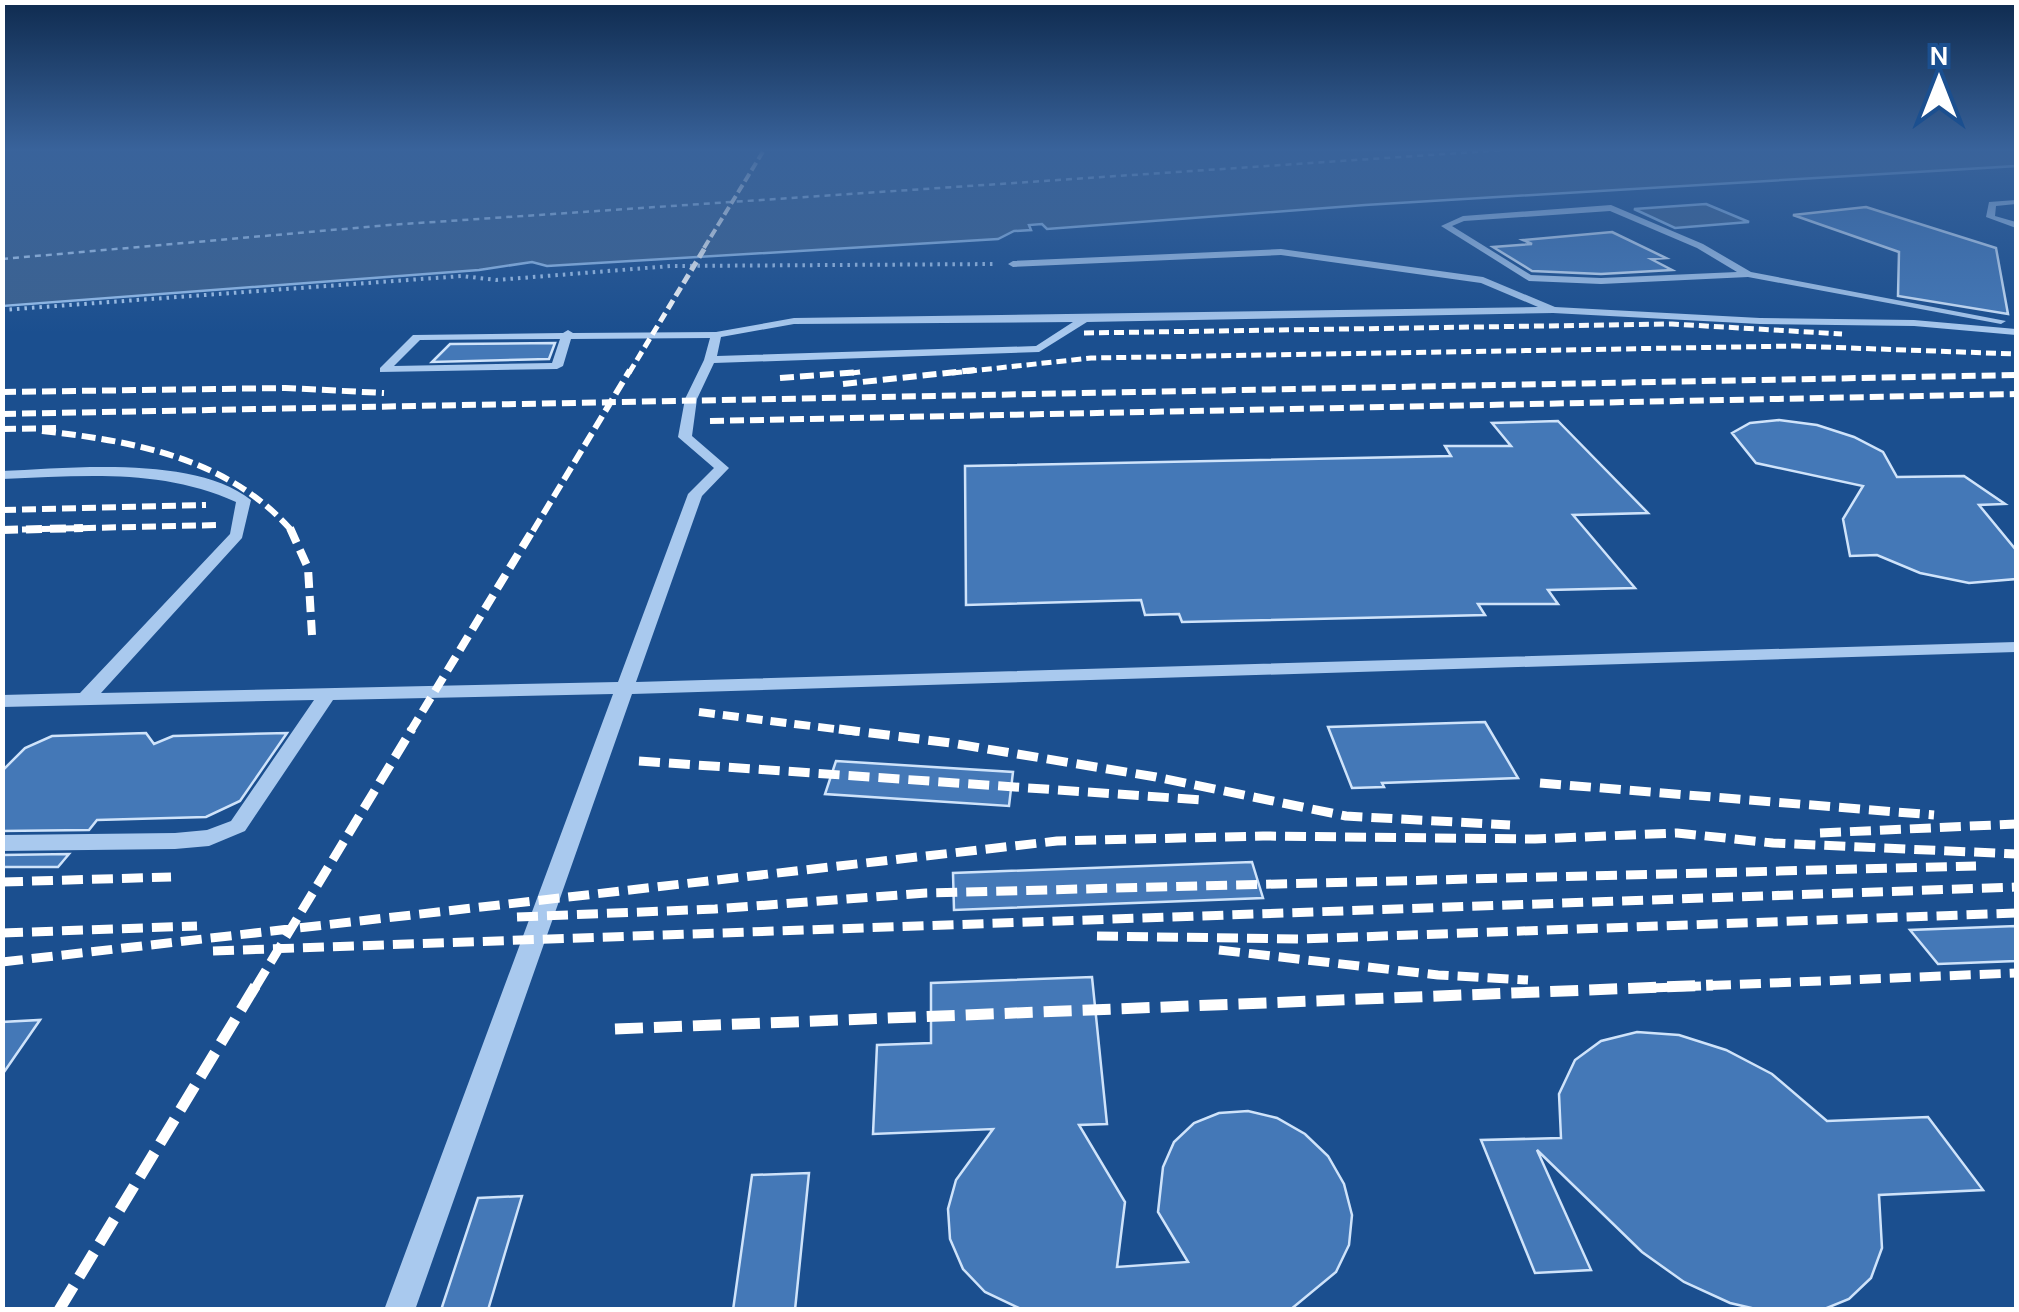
<svg xmlns="http://www.w3.org/2000/svg" width="2019" height="1312" font-family="Karla,sans-serif">
<rect width="100%" height="100%" fill="#1b4f8f"/>
<path fill="#3c6290" stroke="#9cc4f0" stroke-width="2.5" d="M3 150H2016V166L1365 205 1047 229 1042 224 1029 225 1031 230 1014 231 998 239 547 266 532 262 479 270 3 306Z
M1706 204 1749 222 1675 228 1634 209Z"/>
<g fill="none" stroke-linecap="round" stroke-linejoin="round">
<path stroke="#b5d3f5" stroke-width="2.5" stroke-dasharray="6 5" stroke-linecap="butt" d="M2 259 389 225 1504 150"/>
</g>
<path fill="#4478b7" stroke="#cfe3fa" stroke-width="2.5" d="M1866 207 1996 248 2008 314 1898 296 1899 252 1793 215Z
M1612 232 1666 258 1651 259 1672 270 1601 274 1532 271 1493 247 1532 244 1523 240Z
M555 343 549 359 432 362 450 344Z
M1779 420 1817 425 1854 437 1883 452 1897 477 1964 476 2005 504 1979 505 2016 550V579L1969 583 1920 573 1877 555 1850 556 1843 519 1863 486 1756 463 1732 433 1750 423Z
M1558 421 1648 513 1573 515 1635 588 1548 590 1558 604H1478L1485 615 1182 622 1179 614 1145 615 1141 600 966 605 965 466 1451 456 1445 446H1511L1492 423Z
M1485 722 1518 778 1382 783 1384 787 1352 788 1328 727Z
M146 733 154 744 173 736 287 733 240 801 206 817 97 820 89 830 2 831V771L25 748 52 736Z
M836 761 1013 772 1009 806 825 794Z
M69 854 58 867H2V855Z
M1252 862 1263 898 954 910 953 873Z
M2016 926V961L1938 964 1910 930Z
M1092 977 1107 1124 1079 1125 1125 1202 1117 1267 1188 1262 1158 1212 1163 1167 1174 1142 1194 1123 1219 1113 1248 1111 1277 1118 1305 1134 1328 1156 1344 1184 1352 1215 1349 1245 1336 1272 1290 1310H1023L985 1292 963 1269 950 1239 948 1209 956 1180 993 1129 873 1134 877 1045 931 1043V983Z
M40 1020 2 1075V1022Z
M1637 1032 1679 1035 1726 1050 1772 1074 1827 1121 1928 1117 1983 1190 1879 1195 1882 1248 1871 1278 1849 1299 1822 1310H1760L1730 1303 1684 1282 1642 1252 1537 1150 1591 1270 1535 1273 1481 1140 1561 1138 1559 1094 1575 1060 1601 1041Z
M809 1173 795 1310H733L752 1175Z
M522 1196 488 1310H441L478 1198Z"/>
<g fill="none" stroke-linecap="round" stroke-linejoin="round">
<path stroke="#a9c9ee" stroke-width="4" stroke-dasharray="2.5 5" stroke-linecap="butt" d="M2 310 462 276 496 280 671 266 997 264"/>
<path fill="#a9c9ee" fill-rule="evenodd" d="M2016 200V204L1996 206 1995 216 2016 222V228L1986 217 1989 202Z
M1611 205 1703 244 1751 272 2006 321 2001 324 1748 277 1601 284 1529 281 1441 226 1463 216ZM1610 211 1697 248 1737 272 1601 278 1531 275 1452 226 1464 221Z
M1281 249 1483 277 1555 307 1760 318 1914 320 2016 329V335L1914 326 1760 324 1553 313 1087 322 1039 352 714 363 697 399 692 436 729 468 702 496 636 682 2016 642V652L632 694 415 1310H384L613 694 333 700 245 831 209 846 175 849 2 851V835L175 833 207 830 231 821 314 700 2 707V695L80 693 230 534 236 502C161 468 83 476 2 479V471C71 468 195 455 251 500L242 538 101 693 618 682 688 494 714 468 678 437 685 399 704 360 710 338 571 339 563 366 557 369 380 372V368L413 335 563 333 568 330 573 333 716 332 794 318 1538 307 1481 283 1281 255 1013 267 1008 264 1013 261ZM1073 322 1036 346 717 356 721 337 794 324ZM560 339 552 363 394 366 420 340Z"/>
<path stroke="#fff" stroke-width="4" stroke-dasharray="9 4" stroke-linecap="butt" d="M704 248 764 150"/>
<path stroke="#fff" stroke-width="5" stroke-dasharray="10 5" stroke-linecap="butt" d="M1084 333 1672 324 1842 334
M629 373 706 246
M852 373 860 372
M952 373 1091 358 1795 346 2016 354"/>
<path stroke="#fff" stroke-width="6" stroke-dasharray="14 6" stroke-linecap="butt" d="M780 378 860 372
M843 384 975 370
M2 392 285 388 384 393
M2 414 2016 375
M710 421 2016 394
M2 429 57 428
M42 431C134 441 228 458 292 531
M2 510 206 505
M2 530 219 525
M533 531 630 370"/>
<path stroke="#fff" stroke-width="8" stroke-dasharray="16 8" stroke-linecap="butt" d="M290 528 308 568 312 635
M2 530 83 528
M699 712 859 732
M410 732 534 528"/>
<path stroke="#fff" stroke-width="9" stroke-dasharray="21 9" stroke-linecap="butt" d="M839 729 951 743 1156 777 1346 816 1510 825
M639 761 1203 800
M1540 783 1934 815
M1820 833 2016 824
M2 882 171 877
M517 917 715 909 926 893 1976 866
M2 933 197 926
M1097 936 1302 939 2016 913
M1219 950 1438 975 1528 980
M213 951 2016 887
M2 962 1057 841 1263 836 1535 839 1677 833 1773 843 2016 854
M255 988 412 729
M1650 988 2016 973"/>
<path stroke="#fff" stroke-width="11" stroke-dasharray="28 11" stroke-linecap="butt" d="M615 1029 1713 985
M59 1310 256 985"/>
</g>
<linearGradient id="sky" x2="0" y2="1"><stop stop-color="#0f2b4f"/><stop offset="0.45" stop-color="#39639b"/><stop offset="1" stop-color="#39639b" stop-opacity="0"/></linearGradient>
<rect width="2019" height="333" fill="url(#sky)"/>
<rect width="2019" height="1312" fill="none" stroke="#ffffff" stroke-width="10"/>
<g transform="translate(1939 80)" stroke="#1b4f8f" stroke-width="8" paint-order="stroke">
<path d="M0-8L18 38L0 25L-18 38Z" fill="#ffffff"/>
<text y="-15" font-size="28" font-weight="bold" text-anchor="middle" fill="#ffffff">N</text>
</g>
</svg>
